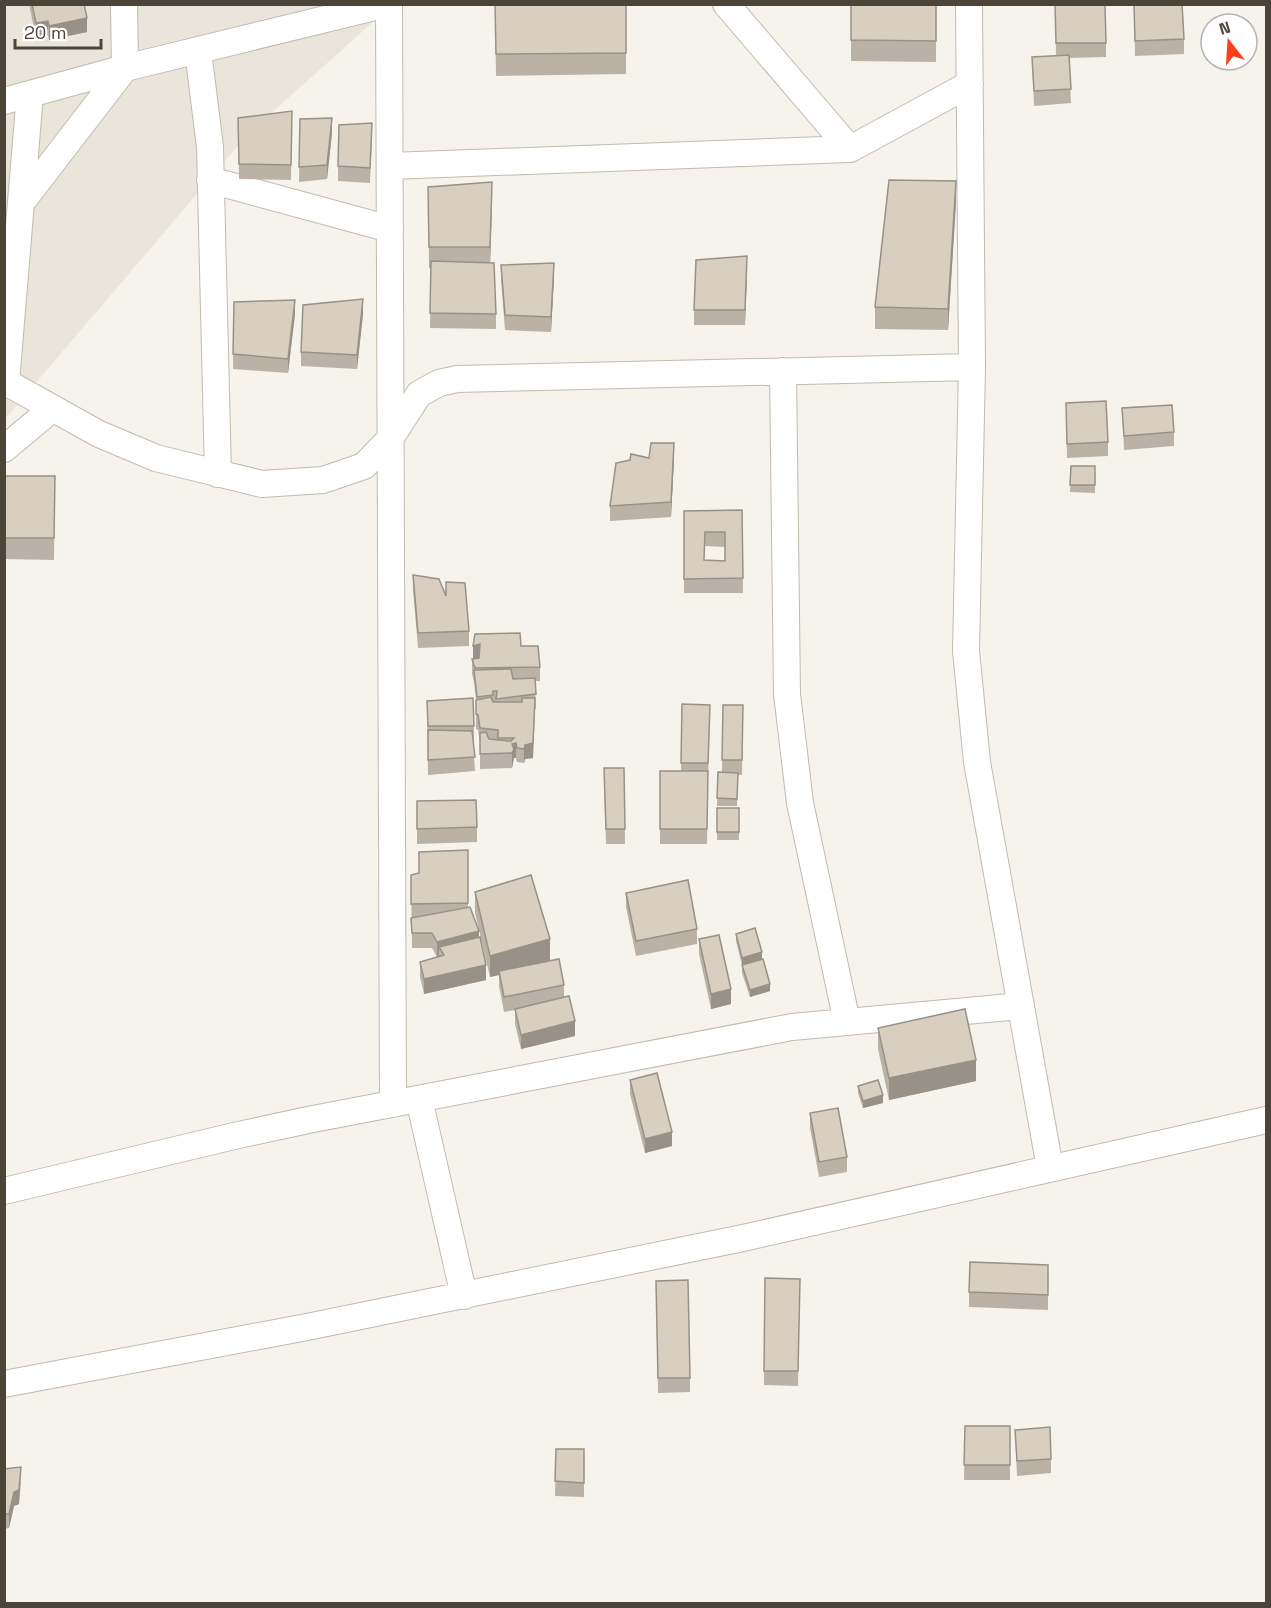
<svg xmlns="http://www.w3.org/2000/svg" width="1271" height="1608" font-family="'Space Grotesk',sans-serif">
<rect width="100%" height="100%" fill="#f6f3ec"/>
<path fill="#eae5da" d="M5 5H392L249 133 5 419Z"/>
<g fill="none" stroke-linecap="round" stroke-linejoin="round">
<defs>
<path id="minor" d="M389 4 393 1104
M726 4 850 149
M969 4 972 367 966 651 977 762 1050 1168
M198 51 210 147 218 474
M4 101 125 68 387 4
M390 166 850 149 970 84
M210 180 390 229
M21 203 125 68 124 4
M783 371 787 694 800 803 847 1022
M4 381 99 434 156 458 262 484 323 480 364 466 390 439 419 394 439 383 457 379 972 367
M6 382 30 94
M4 449 53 408
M419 1099 464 1296
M4 1191 234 1136 308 1120 792 1027 1021 1006
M4 1384 307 1327 743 1238 1266 1120"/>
</defs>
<use href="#minor" stroke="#c2bbae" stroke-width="28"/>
<use href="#minor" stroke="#fff" stroke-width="26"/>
</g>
<path fill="#bab2a6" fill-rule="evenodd" d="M29 4H84L87 32 49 40 48 35 36 38Z
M495 4H626V74L496 76Z
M851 4H936V62L851 61Z
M1055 4 1106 43V57L1069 58 1071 103 1034 106 1032 57 1056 56Z
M1134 4 1184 39V54L1135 56Z
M292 111 291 180 239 179 238 118Z
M300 119 332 133 327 179 299 182Z
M372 138 370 183 338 181V166Z
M428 187 492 203 490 263 496 314V329L430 328 431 268H429Z
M956 202 948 330 875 329V307Z
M501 265 554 277 551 332 505 330 501 279Z
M747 271 745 325H694V310Z
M234 302 295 314 288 373 233 369Z
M363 314 357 369 301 366V352Z
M1066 403 1108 442V456L1067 458Z
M1122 408 1174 432V446L1124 450Z
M674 458 671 517 610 521V506Z
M1071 466H1095V493L1070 492Z
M4 476H55L54 560 4 559Z
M742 510 743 593H684V511ZM705 546 725 547V561L704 560Z
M413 575 446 596 469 631V646L418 648 413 590Z
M521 646 540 667V681H535L536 709H535L533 758 525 759 524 763 517 762 516 758H514L512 768 480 769V743L478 730 476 729V700L474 682 472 674V659Z
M427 701 474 726V741H473L475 771 428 775Z
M682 704 710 720 708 778 707 844H660V771H681Z
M723 705H743L742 775H738L737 806H717L718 772 722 773Z
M624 768 625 844H606L604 783Z
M417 801 477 827V842L417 844Z
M717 808H739V840H717Z
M468 850V907L479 937 486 980 424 994 420 977V962L439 956 437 957 432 948H412L411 875 419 873Z
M475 892 550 961 564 985V997L575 1036 521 1049 515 1024V1010L504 1012 499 986V975L490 977 475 913Z
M626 893 697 929V944L636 956 626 907Z
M736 934 762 952 742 965 736 941Z
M699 939 731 1004 711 1009 699 954Z
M742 965 770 991 750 997 742 973Z
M878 1028 976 1081 889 1100 878 1049Z
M630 1080 672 1146 645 1153 630 1094Z
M858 1086 883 1103 863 1108 858 1093Z
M810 1113 847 1157V1172L819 1177 810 1128Z
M800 1279 798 1386 764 1385V1371Z
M1048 1279V1310L969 1307V1292Z
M656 1296 690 1378V1392L658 1393Z
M965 1426H1010V1480H964Z
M1015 1430 1051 1459V1473L1017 1476Z
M556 1449H584V1497L555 1496Z
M4 1469 21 1482 19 1504 14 1506 9 1528 4 1529Z"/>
<path fill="#979187" d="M87 18V32L49 40V26Z
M48 21V35L36 38V23Z
M332 118V133L327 179V165Z
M956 181V202L948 330V309Z
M492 182V203L490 269V247Z
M747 256V271L745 325V310Z
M554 263V277L551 332V317Z
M363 299V314L357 369V355Z
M295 300V314L288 373V359Z
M674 443V458L671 517V502Z
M480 644V659L473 661V646Z
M535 698 533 758 525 759 524 763V749Z
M516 743V758H514L512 768V744Z
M479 931V946L439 947V956L437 957V942Z
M550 939V961L499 971V975L490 977V956Z
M762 952V960L742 965V958Z
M486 965V980L424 994V979Z
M770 984V991L750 997V990Z
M731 989V1004L711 1009V994Z
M575 1021V1036L521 1049V1035Z
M976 1060V1081L889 1100V1078Z
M883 1095V1103L863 1108V1101Z
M672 1132V1146L645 1153V1139Z
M21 1467 19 1504 14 1506 9 1528V1514L14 1492Z"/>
<path fill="#d8cfc1" stroke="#979187" stroke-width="1.5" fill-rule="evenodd" d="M32 4H84L87 18 49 26 48 21 36 23Z
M495 4H626V53L496 54Z
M851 4H936V41L851 40Z
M1055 4H1105L1106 43H1056Z
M1134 4H1182L1184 39 1135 41Z
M1069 55 1071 89 1034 91 1032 57Z
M292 111 291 165 239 164 238 118Z
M332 118 327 165 299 167 300 119Z
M372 123 370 168 338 166 339 125Z
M889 180 956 181 948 309 875 307Z
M492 182 490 247H429L428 187Z
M747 256 745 310H694L696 260Z
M431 261 494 263 496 314 430 313Z
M554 263 551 317 505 315 501 265Z
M363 299 357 355 301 352 303 305Z
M295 300 288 359 233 354 234 302Z
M1106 401 1108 442 1067 444 1066 403Z
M1172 405 1174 432 1124 436 1122 408Z
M651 443H674L671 502 610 506 616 463 630 460 631 454 649 458Z
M1071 466H1095V485H1070Z
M4 476H55L54 538H4Z
M742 510 743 578 684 579V511ZM705 532H725V561L704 560Z
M413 575 439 579 446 596V582L465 583 469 631 418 633Z
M520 633 521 646H538L540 667 475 668 472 659 479 658 480 644 473 646 475 634Z
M511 669 513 679 535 678 536 694 496 699 497 691H493V695L477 697 474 670Z
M491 697 493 702H522V698H535L533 743 525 745 524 749 517 748 516 743 512 744 514 749 512 753 480 754V733L486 732 489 739 511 741 514 738H498V730L480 728 478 715 476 714V700Z
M473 698 474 726H428L427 701Z
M682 704 710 705 708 763H681Z
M723 705H743L742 760H722Z
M428 730 472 731 475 757 428 760Z
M604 768H624L625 829H606Z
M660 771H708L707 829H660Z
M718 772 738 773 737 799 717 798Z
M476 800 477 827 417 829V801Z
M717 808H739V832H717Z
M468 850V903L411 904V875L419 873V852Z
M531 875 550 939 490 956 475 892Z
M688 880 697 929 636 941 626 893Z
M470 907 479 931 437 942 432 933H412L411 918Z
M755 928 762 952 742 958 736 934Z
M719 935 731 989 711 994 699 939Z
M480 937 486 965 424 979 420 962 444 955 439 947Z
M559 959 564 985 504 997 499 971Z
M763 959 770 984 750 990 742 965Z
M569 996 575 1021 521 1035 515 1009Z
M965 1009 976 1060 889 1078 878 1028Z
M657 1073 672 1132 645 1139 630 1080Z
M878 1080 883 1095 863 1101 858 1086Z
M838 1108 847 1157 819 1162 810 1113Z
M970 1262 1048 1265V1295L969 1292Z
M765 1278 800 1279 798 1371H764Z
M688 1280 690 1378H658L656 1281Z
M965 1426H1010V1465H964Z
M1050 1427 1051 1459 1017 1461 1015 1430Z
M556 1449H584V1483L555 1481Z
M21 1467 19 1490 14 1492 9 1514H4V1469Z"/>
<rect width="1271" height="1608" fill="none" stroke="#4b4439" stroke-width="12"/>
<g transform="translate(1229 42) rotate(343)"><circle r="28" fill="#ffffff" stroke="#b7b4b0" stroke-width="1.5"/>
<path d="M0-4.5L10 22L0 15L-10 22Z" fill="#fc3f1d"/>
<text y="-9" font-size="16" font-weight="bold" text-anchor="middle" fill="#4b4439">N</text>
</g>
<path d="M15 39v9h86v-9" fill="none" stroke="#4b4439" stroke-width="3"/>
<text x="24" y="39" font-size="18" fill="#4b4439" stroke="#ffffff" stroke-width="4.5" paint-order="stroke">20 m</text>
</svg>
